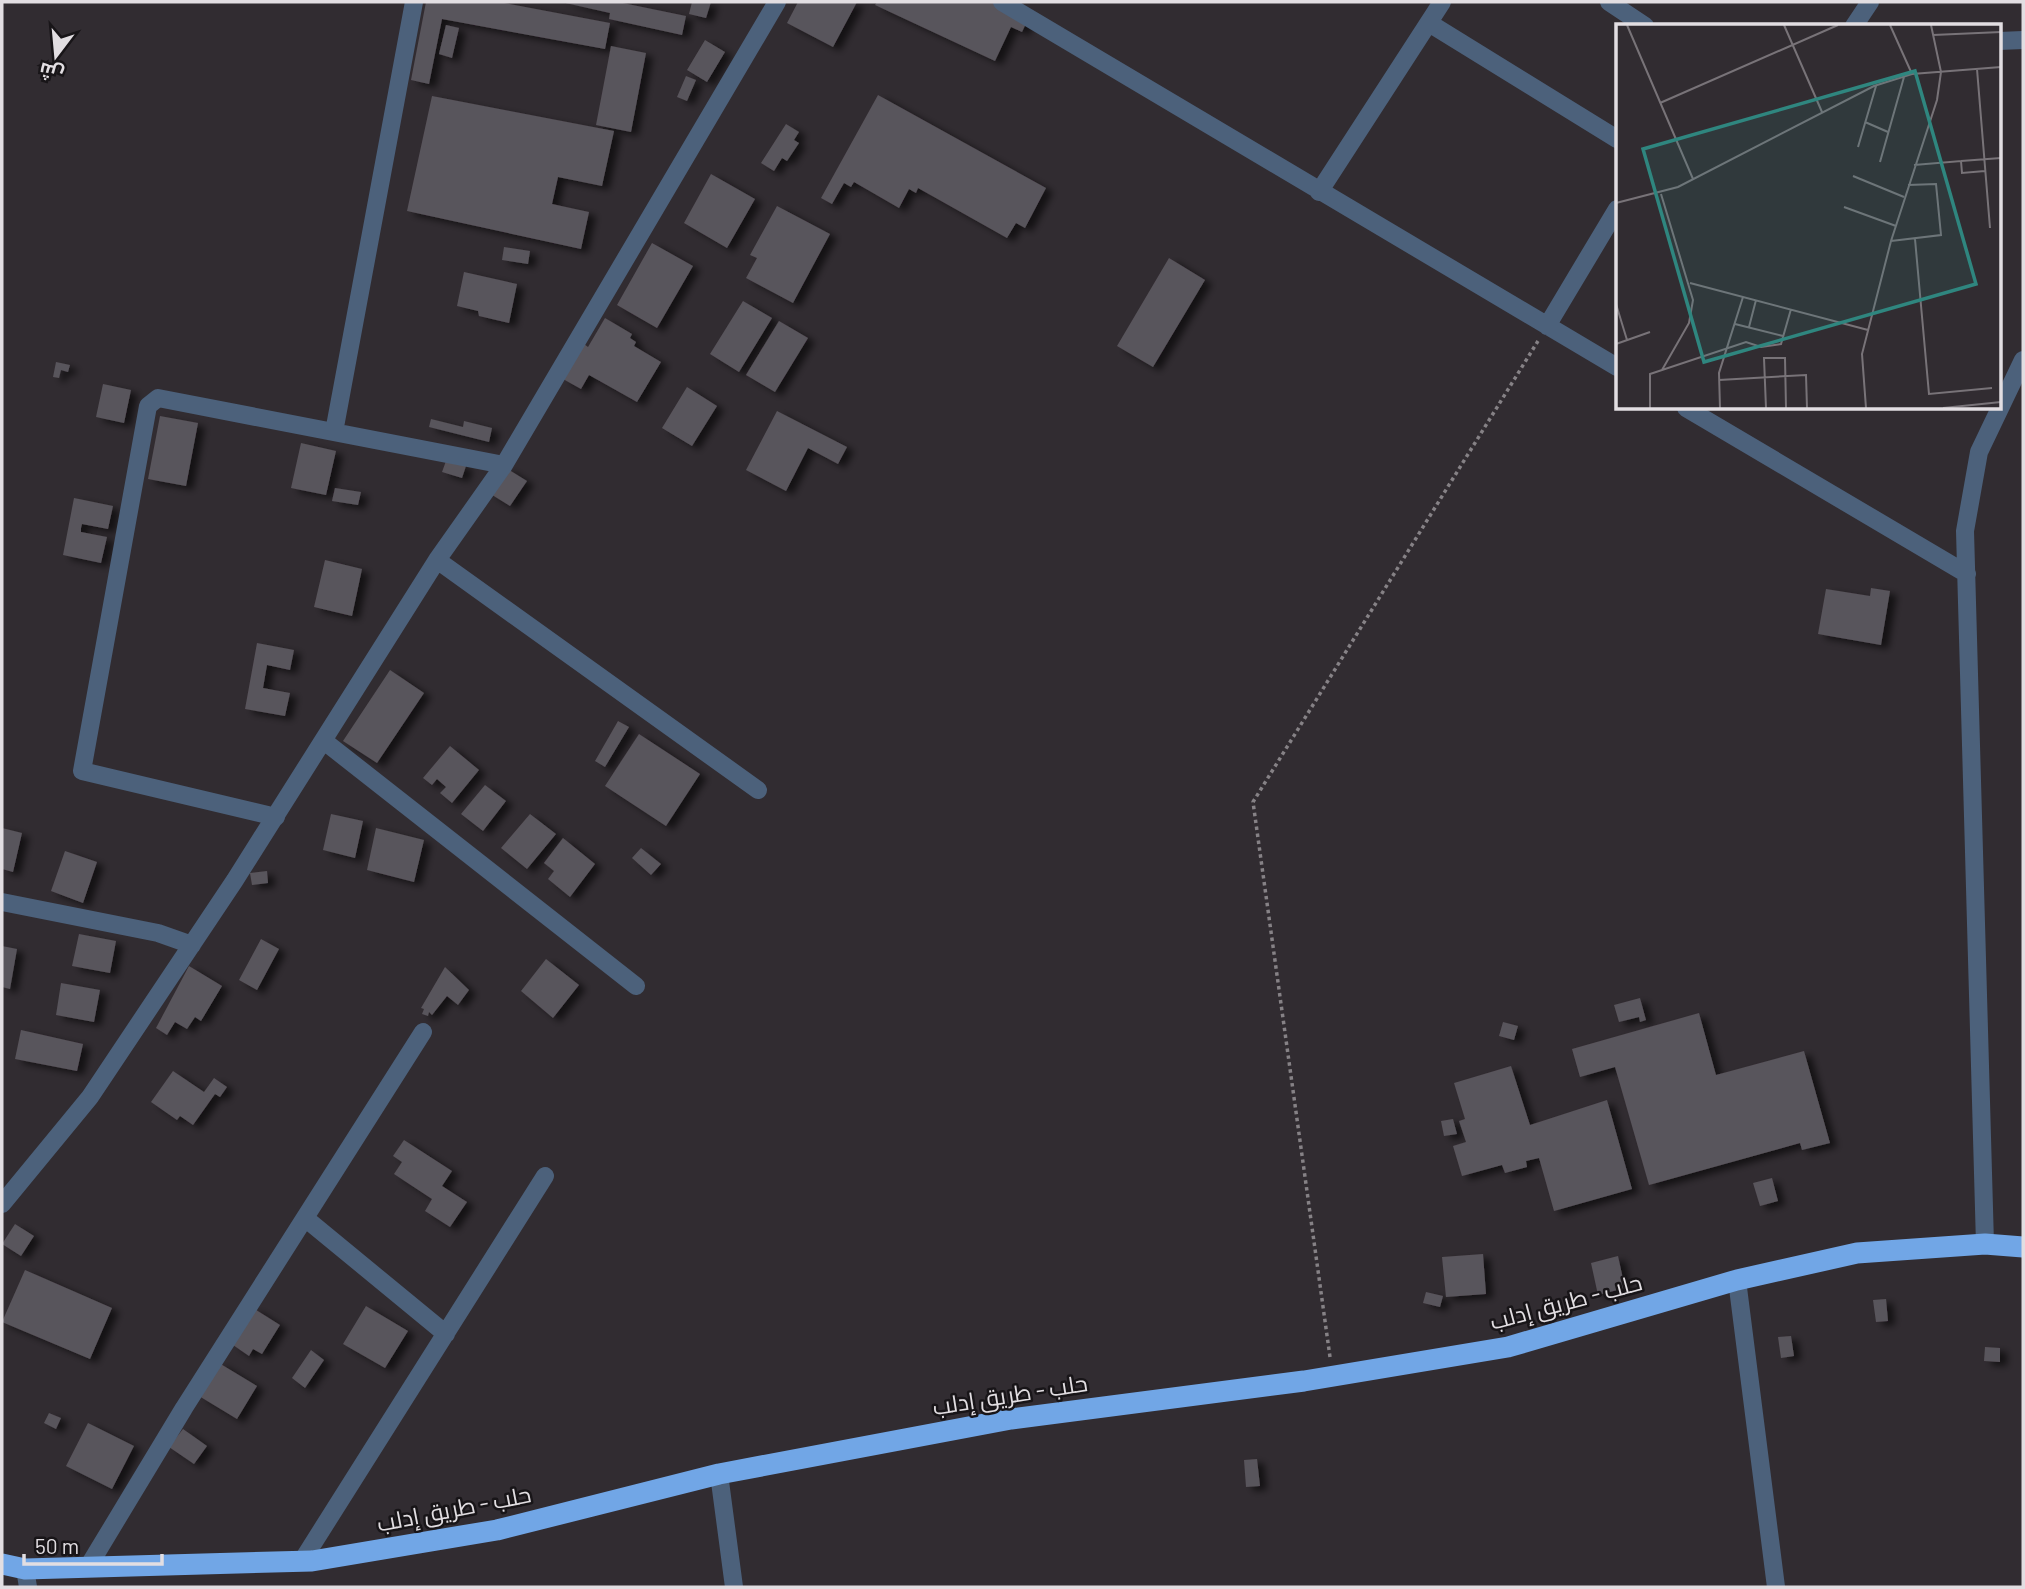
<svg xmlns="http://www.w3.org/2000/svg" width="2025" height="1589" font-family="Barlow,Cairo,sans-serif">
<defs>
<filter id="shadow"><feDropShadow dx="7" dy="4" stdDeviation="3.5" flood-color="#0009"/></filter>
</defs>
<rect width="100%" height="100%" fill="#312c31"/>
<path fill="#59545b" filter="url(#shadow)" d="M426 2H499L610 23 605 49 442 19 429 84 411 80Z
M561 2H618L686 16 682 35 609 19 610 13Z
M692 2H711L706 18 689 14Z
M798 2H857L833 47 787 23Z
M877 2H1001L1030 15 1022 32 1011 27 995 61 875 5Z
M446 25 459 28 452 58 439 54Z
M705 40 725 52 707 82 687 70Z
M611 46 646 53 631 132 596 125Z
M686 76 696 80 687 101 677 97Z
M878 95 1046 188 1025 228 1016 223 1007 238 918 188 916 193 909 189 899 208 854 182 851 187 844 183 832 204 821 198Z
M432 96 614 131 602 186 558 177 552 204 589 212 581 249 407 211Z
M786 124 799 132 794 140 799 143 787 161 782 158 774 171 761 163Z
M711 174 755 199 727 248 684 223Z
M777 206 830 234 793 303 746 278 757 258 750 255Z
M652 243 693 266 657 328 617 305Z
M504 247 530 251 528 264 502 260Z
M1169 258 1205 280 1153 367 1117 346Z
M464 272 517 284 509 323 479 316 478 311 457 306Z
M743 301 772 318 739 372 710 354Z
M605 318 632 334 630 338 636 342 634 346 661 362 637 402 589 375 581 389 563 379 584 344 588 347Z
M779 321 808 338 775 392 746 375Z
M56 362 70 365 68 372 61 370 59 378 53 377Z
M103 384 131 390 124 423 96 417Z
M687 387 717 406 692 446 662 428Z
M777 411 847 447 838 464 808 448 786 491 746 470Z
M160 416 198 423 186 486 148 479Z
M431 419 463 427 464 421 492 428 489 442 429 427Z
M301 443 336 451 326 495 291 488Z
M446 461 466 466 462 478 442 472Z
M506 468 527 481 510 506 489 493Z
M335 488 361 492 358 505 332 501Z
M74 498 113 506 108 529 82 524 81 528V532L107 537 101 563 63 555Z
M325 560 362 569 352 616 314 607Z
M1871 588 1890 591 1881 645 1818 634 1826 589 1870 596Z
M257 643 294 650 290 670 267 665 263 688 290 693 285 716 245 709Z
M390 670 424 693 377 763 343 741Z
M618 721 629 727 605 767 595 761Z
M639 734 700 774 666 826 605 786Z
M450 746 479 770 452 803 440 793 446 787 437 779 432 785 423 778Z
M485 785 506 801 483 831 461 814Z
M331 814 363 821 355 858 323 850Z
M530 814 556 834 527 869 501 848Z
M2 828 22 833 13 872 2 869Z
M376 828 424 840 414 882 367 870Z
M563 838 595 864 570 897 548 879 554 871 544 863Z
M641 848 661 864 651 875 632 858Z
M65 851 97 862 83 903 51 891Z
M267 871 268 883 252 885 250 873Z
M79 934 116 941 110 973 72 966Z
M261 939 279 949 257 990 239 980Z
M2 946 17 949 10 989 2 987Z
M546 959 579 985 553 1018 521 991Z
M189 966 222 986 201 1021 195 1017 187 1029 175 1022 167 1035 156 1028Z
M445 967 469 990 458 1005 447 996 432 1015 429 1012 428 1016 422 1014 424 1009 421 1008Z
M61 983 100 990 94 1022 56 1015Z
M1640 998 1646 1020 1640 1022 1639 1017 1619 1022 1614 1005Z
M1699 1013 1716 1075 1804 1051 1830 1143 1802 1150 1800 1143 1649 1185 1615 1067 1580 1077 1572 1049Z
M1503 1022 1518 1026 1514 1040 1499 1036Z
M21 1030 83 1044 77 1071 15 1059Z
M1511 1066 1530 1125 1607 1100 1632 1189 1554 1211 1539 1158 1526 1161 1527 1167 1505 1173 1502 1165 1462 1176 1453 1146 1466 1142 1459 1121 1465 1119 1454 1083Z
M173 1071 204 1092 214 1078 227 1087 220 1097 215 1094 193 1125 180 1116 177 1120 151 1102Z
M1453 1119 1457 1134 1444 1136 1441 1121Z
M404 1140 452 1171 442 1186 467 1202 450 1227 425 1211 432 1199 394 1174 402 1162 393 1156Z
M1772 1178 1778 1201 1760 1206 1753 1183Z
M15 1224 34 1236 21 1256 2 1244Z
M1483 1254 1486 1294 1446 1297 1442 1257Z
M1618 1256 1625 1288 1598 1295 1591 1263Z
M25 1270 112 1308 90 1359 2 1322Z
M1426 1292 1443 1296 1440 1307 1423 1303Z
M1886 1299 1888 1321 1876 1322 1873 1300Z
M366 1306 408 1331 385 1368 343 1344Z
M253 1308 280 1325 262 1354 253 1349 249 1356 233 1345Z
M1791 1336 1794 1356 1781 1358 1778 1337Z
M1985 1347 2000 1348V1362L1984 1361Z
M311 1350 324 1360 305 1388 292 1378Z
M219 1363 257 1386 237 1419 199 1396Z
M49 1413 61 1418 56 1429 44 1423Z
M88 1423 134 1446 112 1489 66 1466Z
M183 1429 207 1446 194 1464 169 1447Z
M1257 1459 1260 1486 1246 1487 1244 1460Z"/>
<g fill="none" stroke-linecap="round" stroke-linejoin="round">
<path stroke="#868286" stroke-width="3.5" stroke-dasharray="3.5 3.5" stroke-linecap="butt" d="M1330 1357 1253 802 1538 341"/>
<path stroke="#4c617b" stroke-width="18" d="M1002 2 1617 367
M1609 2 1645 26
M1429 23 1617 139
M1854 26 1870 2
M1999 41 2023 40
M1319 192 1442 2
M1547 326 1617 209
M1686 408 1967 574
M334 432 414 2
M437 560 758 790
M324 741 636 986
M276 817 82 771 148 406 158 398 504 465
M2 902 158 933 192 945
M2 1204 90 1097 235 880 437 560 504 465 777 2
M305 1218 446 1334
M1985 1244 1965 531 1979 452 2023 360
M1737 1280 1776 1587
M719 1474 734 1587
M302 1561 545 1176
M88 1567 184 1408 423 1032
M25 1569 28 1587"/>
<path stroke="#71a6e6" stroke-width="21" d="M2 1564 25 1569 312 1561 497 1530 719 1474 1011 1419 1304 1381 1508 1347 1737 1280 1857 1253 1985 1244 2023 1247"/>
</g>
<g text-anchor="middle" stroke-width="5" stroke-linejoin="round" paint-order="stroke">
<g font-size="23" fill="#e2dee2" stroke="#181518">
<text transform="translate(1566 1302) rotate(-15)" y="8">حلب - طريق إدلب</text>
<text transform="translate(1010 1395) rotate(-9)" y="8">حلب - طريق إدلب</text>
<text transform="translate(454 1509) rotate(-11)" y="8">حلب - طريق إدلب</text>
</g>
</g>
<g transform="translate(1616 24)">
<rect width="385" height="385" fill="#312c31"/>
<path fill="none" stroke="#787378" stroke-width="2" d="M11 1 77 155M168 1 206 88M274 1 296 50M317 11 385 8M361 45 374 204M44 79 222 1M249 98 272 108M242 123 260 62M345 137 385 134M264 138 288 53M298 141 345 137 346 149 369 147M237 152 288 173M45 170 77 276 73 299 46 346M0 179 62 163 258 62 296 50 385 43M228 183 280 202M299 215 313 370 376 364M275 217 325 211 320 160 292 161M74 259 252 306M0 280 11 316M119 300 167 312M133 303 140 276M0 320 34 308M103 356 190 351 191 384M34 384V350L130 318 145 323 165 320 175 285M104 384 103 349 127 273M150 384 148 334H169L170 384M250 384 246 330 275 217 321 76 325 48 315 1M327 384 385 378"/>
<path fill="#2f867f" fill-opacity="0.15" stroke="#2f867f" stroke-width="3.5" d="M299 47 360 260 88 338 27 125Z"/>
<rect width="385" height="385" fill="none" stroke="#e2dee2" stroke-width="3.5"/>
</g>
<rect width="2025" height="1589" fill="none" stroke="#e2dee2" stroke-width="7"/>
<g transform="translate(56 56) rotate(196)" stroke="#181518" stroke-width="5" paint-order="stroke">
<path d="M0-5L12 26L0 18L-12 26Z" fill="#e2dee2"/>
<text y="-10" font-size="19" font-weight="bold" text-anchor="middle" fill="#e2dee2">ش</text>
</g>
<path d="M24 1554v10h138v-10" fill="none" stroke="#e2dee2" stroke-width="3.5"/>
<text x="35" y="1554" font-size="21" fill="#e2dee2" stroke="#181518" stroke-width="5" paint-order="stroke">50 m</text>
</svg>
